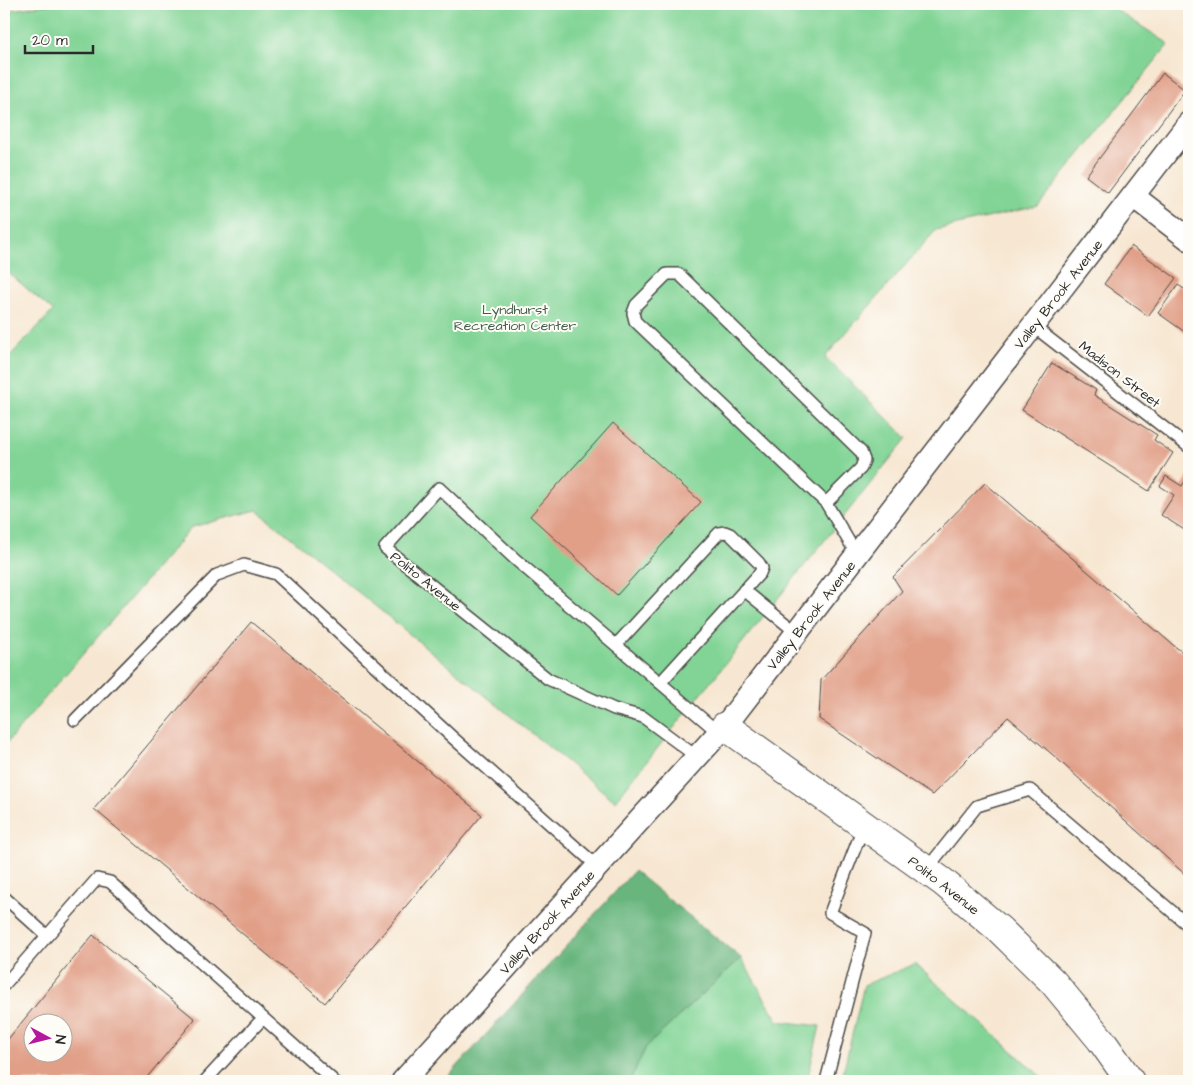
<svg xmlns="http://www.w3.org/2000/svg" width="1193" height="1085" font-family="'Architects Daughter',sans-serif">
<rect width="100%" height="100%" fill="#fdfcf7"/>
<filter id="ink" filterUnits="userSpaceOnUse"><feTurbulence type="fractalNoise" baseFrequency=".02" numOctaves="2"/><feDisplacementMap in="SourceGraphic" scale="10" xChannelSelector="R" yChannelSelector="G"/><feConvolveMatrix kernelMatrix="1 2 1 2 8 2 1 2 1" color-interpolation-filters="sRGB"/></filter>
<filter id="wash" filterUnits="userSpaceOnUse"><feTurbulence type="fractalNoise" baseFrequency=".0096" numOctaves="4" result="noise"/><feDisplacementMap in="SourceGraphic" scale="20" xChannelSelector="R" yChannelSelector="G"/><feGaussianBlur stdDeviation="1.12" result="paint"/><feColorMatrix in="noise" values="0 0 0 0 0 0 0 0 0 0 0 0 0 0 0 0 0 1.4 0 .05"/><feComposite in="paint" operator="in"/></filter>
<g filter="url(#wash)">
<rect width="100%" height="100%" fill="#f7e7d2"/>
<path fill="#81d495" stroke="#568060" d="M51 4H1107L1169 44 1038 206 936 230 825 357 907 438 615 801 257 510 192 527 4 746V362L53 311 4 269V11Z
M741 958 778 1021 820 1026 807 1081H630L646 1047Z
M915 964 1046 1081H841L864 985Z"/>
<path fill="#68b67e" stroke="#4a7054" d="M634 871 741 958 646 1047 630 1081H444Z"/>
<g id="blocks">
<path fill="#e19f87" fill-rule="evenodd" d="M1163 73 1185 90 1108 193 1086 176Z
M1131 246 1176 278 1148 316 1104 284Z
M1178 285 1189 292V335L1158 313Z
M1052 363 1096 390 1094 395 1157 435 1154 440 1173 453 1149 491 1022 410Z
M613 423 701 502 617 595 530 516Z
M1189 475V533L1161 515 1174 495 1160 486 1166 476 1182 486Z
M985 483 1173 645 1189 657V878L1053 755 1008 717 932 795 819 719 821 680 902 591 893 577Z
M251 622 482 815 325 1003 94 809Z
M93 935 195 1019 144 1081H4V1044ZM32 1022H62V1052H32Z"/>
</g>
</g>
<g filter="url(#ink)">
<use href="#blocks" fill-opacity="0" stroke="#4a4744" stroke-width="1"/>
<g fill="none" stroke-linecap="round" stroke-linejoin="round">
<defs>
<path id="lane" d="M1033 326 1189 447
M826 503 861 468 864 460 861 452 679 274H667L636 305 633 313 635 321 826 503 857 555
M744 590 797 633
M616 645 719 533 725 532 730 534 759 563 762 568 760 573 660 683
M75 720 217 575 244 565 276 574 452 737 597 866
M697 757 643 717 614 709 548 679 385 548 439 488 516 560 719 733
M926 870 977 806 1030 790 1189 926
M4 897 47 936
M4 985 97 879 110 882 334 1081
M205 1081 263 1018
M826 1081 865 933 830 913 864 825"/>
<path id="street" d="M1133 196 1189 239
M403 1081 725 726 1189 123"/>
<path id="secondary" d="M725 726 943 882 1000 930 1053 982 1101 1040 1130 1081"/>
</defs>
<use href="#lane" stroke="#4a4744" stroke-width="14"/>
<use href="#street" stroke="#4a4744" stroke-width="25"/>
<use href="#secondary" stroke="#4a4744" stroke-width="30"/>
<use href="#lane" stroke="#fff" stroke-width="11"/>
<use href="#street" stroke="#fff" stroke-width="22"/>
<use href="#secondary" stroke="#fff" stroke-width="28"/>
</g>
</g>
<g text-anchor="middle" stroke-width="4" stroke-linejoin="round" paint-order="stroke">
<g font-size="14" fill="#2b2b2b" stroke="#fdfcf7">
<text transform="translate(1058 294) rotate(-52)" y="5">Valley Brook Avenue</text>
<text transform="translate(1120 374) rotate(38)" y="5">Madison Street</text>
<text transform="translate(426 581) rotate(39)" y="5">Polito Avenue</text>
<text transform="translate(811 615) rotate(-52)" y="5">Valley Brook Avenue</text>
<text transform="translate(944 885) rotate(38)" y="5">Polito Avenue</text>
<text transform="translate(547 922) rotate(-48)" y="5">Valley Brook Avenue</text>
</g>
<g font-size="14" fill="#455e4b" stroke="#fdfcf7">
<text x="515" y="314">Lyndhurst<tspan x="515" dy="16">Recreation Center</tspan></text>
</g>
</g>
<rect width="1193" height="1085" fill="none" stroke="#fdfcf7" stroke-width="20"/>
<g transform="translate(48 1038) rotate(97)"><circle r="24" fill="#fdfcf7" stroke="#a9a8a5"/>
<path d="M0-4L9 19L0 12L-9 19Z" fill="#b5179e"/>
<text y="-8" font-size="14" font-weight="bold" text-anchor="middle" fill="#2b2b2b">N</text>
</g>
<path d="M25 45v8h68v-8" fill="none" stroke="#2b2b2b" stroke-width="2.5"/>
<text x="32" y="45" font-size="15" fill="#2b2b2b" stroke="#fdfcf7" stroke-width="4" paint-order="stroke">20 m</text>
</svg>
